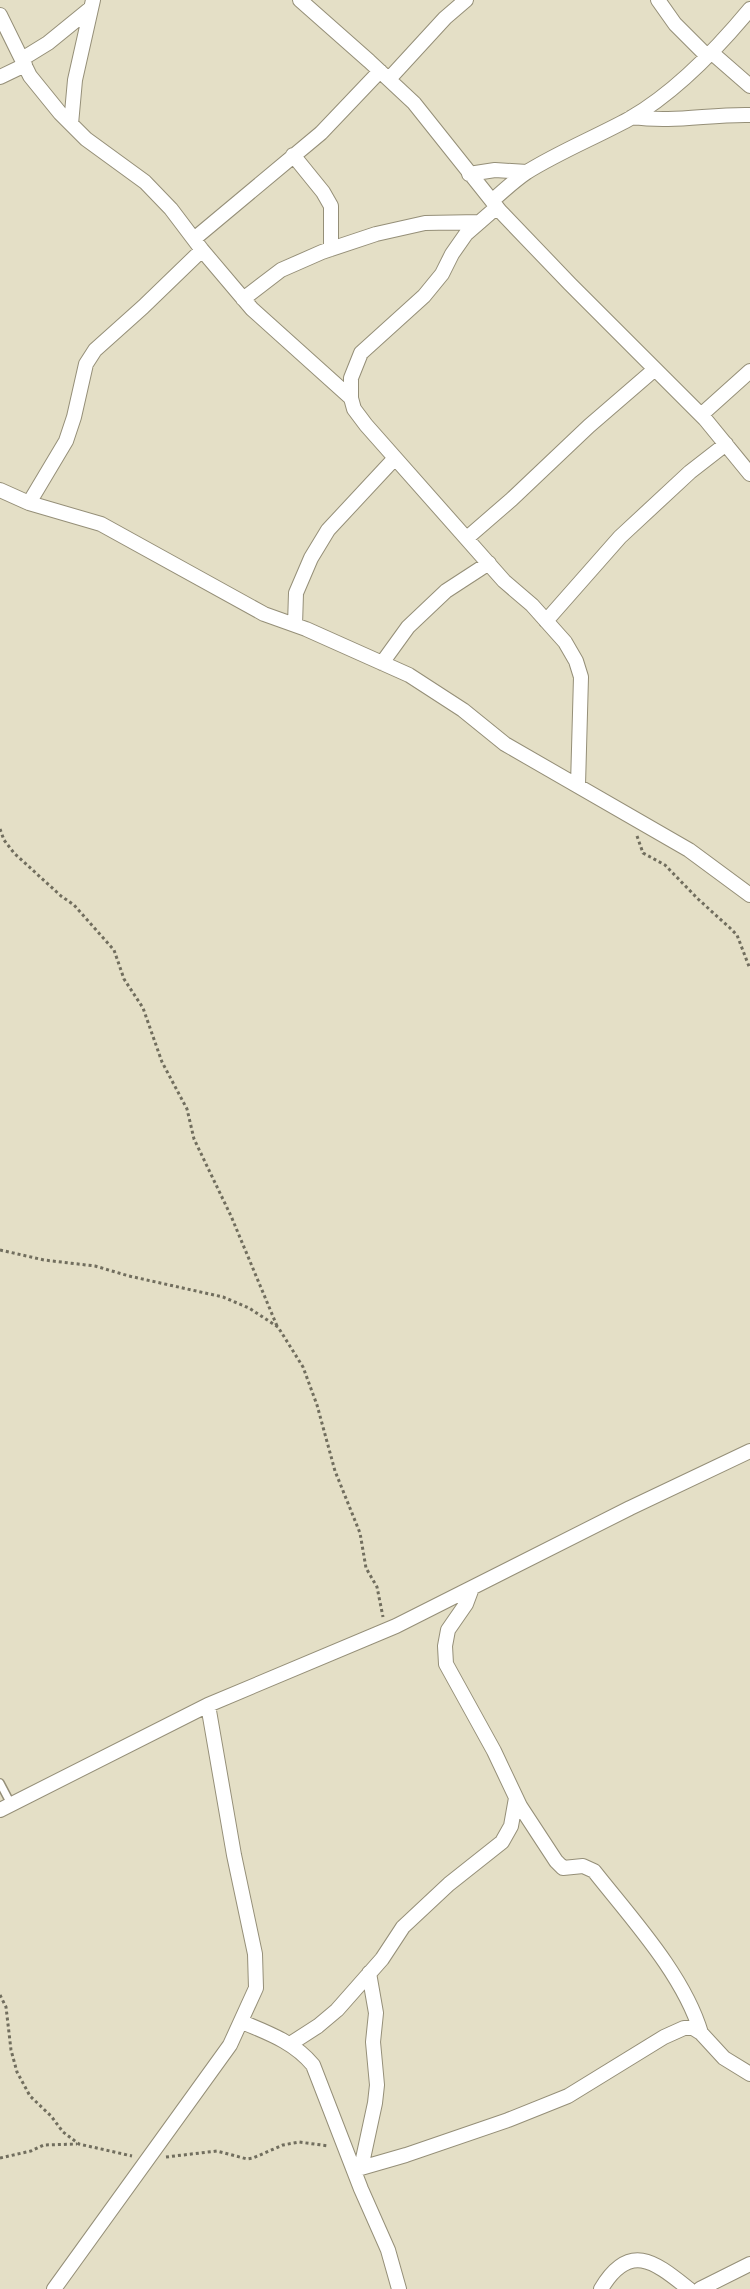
<svg xmlns="http://www.w3.org/2000/svg" width="750" height="2289" font-family="'Work Sans',sans-serif">
<rect width="100%" height="100%" fill="#e4dfc6"/>
<g fill="none" stroke-linecap="round" stroke-linejoin="round">
<defs>
<path id="service" d="M0 1783 11 1804"/>
<path id="minor" d="M300 0 369 61 414 103 500 211 570 284 705 419 750 474
M658 0 675 24 707 56
M0 15 30 76 60 113 86 139 145 182 171 209 202 250 252 309 351 398
M711 52 750 86
M22 59 48 43 91 8
M0 77 25 65
M389 79 445 18 466 0
M632 117C674 123 709 114 750 115
M71 124 75 80 93 0
M293 155 323 192 331 206V249
M469 174 495 170 527 172
M492 201C503 191 515 180 527 172 559 152 596 137 629 119 676 92 716 50 750 9
M497 207 466 234 452 254 442 274 424 296 361 353 351 378V398L354 409 366 425 504 581 532 605 565 642 576 661 581 677 578 785
M194 239 321 133 380 71
M243 299 281 270 322 252 376 234 425 223 480 222
M701 415 750 371
M0 490 29 503 101 524 264 614 306 629 409 675 463 710 505 744 689 850 750 895
M29 503 66 441 74 417 86 364 95 350 143 307 202 250
M467 538 512 499 589 426 655 369
M546 621 620 537 690 472 726 444
M295 625 296 593 311 558 328 530 395 458
M382 663 408 627 446 591 489 563
M472 1588 466 1604 448 1630 445 1646 446 1664 494 1751 520 1806 556 1861 563 1868 583 1866 594 1871C631 1918 684 1975 701 2033
M0 1810 208 1705 396 1626 630 1508 750 1451
M242 2022C268 2033 294 2042 313 2065L361 2189 388 2250 399 2289
M290 2044 318 2026 337 2010 382 1959 403 1927 449 1884 502 1842 511 1826 516 1798
M361 2168 375 2103 377 2085 373 2042 376 2013 369 1973
M354 2170 406 2155 508 2120 568 2096 664 2037 684 2028H693L701 2033 724 2058 750 2074
M54 2289 230 2045 256 1988 255 1954 234 1855 208 1705
M601 2289C630 2240 656 2263 689 2289
M700 2289 750 2264"/>
</defs>
<use href="#service" stroke="#958f78" stroke-width="10"/>
<use href="#minor" stroke="#958f78" stroke-width="16"/>
<path stroke="#716e5e" stroke-width="3" stroke-dasharray="3 3" stroke-linecap="butt" d="M0 829 4 840 14 853 61 896 74 905 114 950 124 979 143 1008 162 1062 187 1109 194 1139 231 1216 277 1326
M637 836 643 853 665 865 698 899 730 928 737 935 750 969
M0 1250 44 1260 95 1266 129 1276 223 1297 249 1308 278 1327 303 1367 317 1405 335 1471 360 1533 366 1568 377 1587 383 1617
M0 1995 6 2007 11 2050 17 2072 30 2096 51 2116 63 2132 79 2144 132 2156
M166 2157 217 2151 247 2159 253 2158 283 2145 299 2142 329 2146
M0 2158 31 2151 44 2145 77 2144"/>
<use href="#service" stroke="#fff" stroke-width="7"/>
<use href="#minor" stroke="#fff" stroke-width="14"/>
</g>
</svg>
